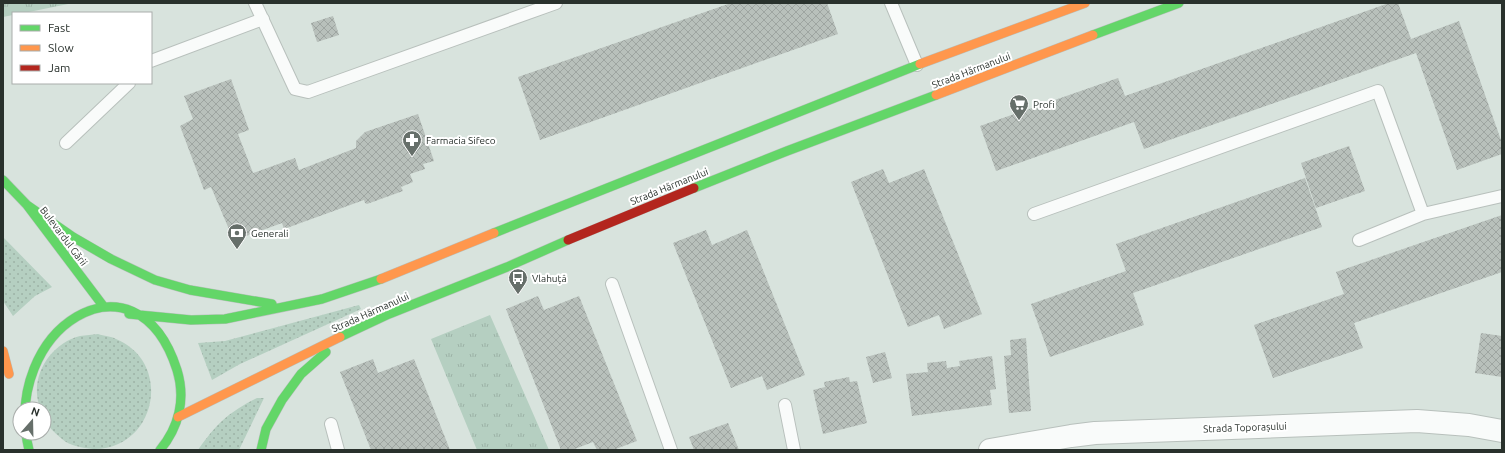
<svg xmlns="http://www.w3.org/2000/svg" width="1505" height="453" font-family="Ubuntu,sans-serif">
<defs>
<pattern id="grass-dots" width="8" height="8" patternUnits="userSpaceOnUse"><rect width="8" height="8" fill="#b5cfc1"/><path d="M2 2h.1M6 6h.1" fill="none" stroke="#9cb2a6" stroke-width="1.8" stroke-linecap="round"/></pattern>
<pattern id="park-tufts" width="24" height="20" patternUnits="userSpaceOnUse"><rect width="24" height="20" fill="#b5cfc1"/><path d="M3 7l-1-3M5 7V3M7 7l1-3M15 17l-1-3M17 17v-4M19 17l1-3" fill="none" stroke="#9cb2a6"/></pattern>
<pattern id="building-cross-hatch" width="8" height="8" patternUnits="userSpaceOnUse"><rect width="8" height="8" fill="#b8c0bb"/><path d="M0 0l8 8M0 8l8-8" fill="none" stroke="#9ea5a1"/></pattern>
</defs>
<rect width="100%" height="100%" fill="#d8e3dd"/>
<path fill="url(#grass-dots)" d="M3 237 52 287 35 296 13 316 3 301Z
M359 305 361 309 240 364 212 380 198 343 225 341Z
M98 334C104 336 111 336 116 339 174 363 156 450 93 449 83 448 70 446 62 439 51 429 44 425 44 409H40C39 404 37 399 37 394 35 368 55 342 80 336 86 335 92 335 98 334Z
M257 398H264L239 450H198C216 424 229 412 257 398Z"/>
<path fill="url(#park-tufts)" d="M3 3H73L24 13H13V15L3 17Z
M490 315 549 450H477L431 339Z"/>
<path fill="url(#building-cross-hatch)" d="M731 3H827L838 34 540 140 518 77Z
M1389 3H1398L1411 39 1459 21 1502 143V154L1457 170 1416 53 1144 149 1134 122 996 171 980 126 1118 78 1125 96Z
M333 16 339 35 317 42 311 23Z
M231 79 249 130 238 134 253 173 295 158 299 170 356 148V141L365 132 418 114 434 161 423 164 425 169 410 174 413 182 401 187 403 191 367 204 365 203 364 200 284 229 282 223 241 238 235 237 231 234 211 187 204 190 180 126 193 119 184 96Z
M1349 146 1365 191 1316 208 1301 163Z
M883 169 889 183 924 169 982 314 944 329 939 315 908 327 851 182Z
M1305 178 1322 227 1133 293 1144 325 1050 357 1031 304 1126 271 1116 244Z
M1502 215V272L1354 323 1363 348 1273 378 1254 325 1344 294 1336 272Z
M706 230 712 245 747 230 805 375 767 390 762 376 731 388 673 243Z
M538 296 544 310 579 296 637 441 613 450H597L593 442 572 450H561L506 309Z
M1481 333 1502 336V377L1475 373Z
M1026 338 1031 411 1009 413 1004 356 1011 355 1010 340Z
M885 352 892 378 873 383 866 357Z
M992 356 996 389 990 390 992 405 912 416 906 374 928 372 927 363 946 361 947 368 960 366 959 361Z
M373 359 378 373 414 359 450 450H371L340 372Z
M849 377 850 382 857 381 867 423 823 434 813 390 825 387 824 382Z
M728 423 739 450H694L689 437Z"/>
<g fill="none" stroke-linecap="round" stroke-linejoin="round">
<defs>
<path id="lane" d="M255 3 295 89 308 92 556 3
M891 3 917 65
M151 61 263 19
M66 143 129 83
M1034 214 1378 91 1423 214 1359 240
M1423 214 1502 196
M612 284 671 450
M785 405 794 450
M331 424 338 450"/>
<path id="street" d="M990 450 1071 436 1095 433 1417 421 1469 425 1502 431"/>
<path id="fast" d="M1093 35 1179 3
M3 180 27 205 104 307
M694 188 787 151 936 95
M27 205 73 237 111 259 155 280 190 290 272 304
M494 233 920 64
M129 314 191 320 225 319 322 299 381 279
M340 337 389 314 507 267 568 240
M29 450C0 329 136 242 177 370 186 399 179 427 160 450
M261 450 266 429 282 400 301 374 326 352"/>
<path id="slow" d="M920 64 1085 3
M936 95 1093 35
M381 279 494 233
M3 351 9 374
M178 417 340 337"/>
<path id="jam" d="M568 240 694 188"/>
</defs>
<use href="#lane" stroke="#b8c0bc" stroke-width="14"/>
<use href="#street" stroke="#b8c0bc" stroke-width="24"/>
<use href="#fast" stroke="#b8c0bc" stroke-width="10"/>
<use href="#slow" stroke="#b8c0bc" stroke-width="10"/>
<use href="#jam" stroke="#b8c0bc" stroke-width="10"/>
<use href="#lane" stroke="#f9fbfa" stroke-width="12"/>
<use href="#street" stroke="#f9fbfa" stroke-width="22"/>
<use href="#fast" stroke="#63d668" stroke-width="9"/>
<use href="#slow" stroke="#ff974d" stroke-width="9"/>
<use href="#jam" stroke="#b3261e" stroke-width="9"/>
</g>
<defs>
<symbol id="supermarket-pin" viewBox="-11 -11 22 30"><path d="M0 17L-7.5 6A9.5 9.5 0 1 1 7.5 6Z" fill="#666f6a" stroke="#fff"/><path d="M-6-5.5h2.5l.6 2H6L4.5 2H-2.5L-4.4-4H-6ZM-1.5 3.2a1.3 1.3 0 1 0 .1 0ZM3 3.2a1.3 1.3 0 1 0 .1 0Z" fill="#fff"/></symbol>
<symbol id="pharmacy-pin" viewBox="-11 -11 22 30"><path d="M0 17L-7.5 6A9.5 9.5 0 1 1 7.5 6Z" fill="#666f6a" stroke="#fff"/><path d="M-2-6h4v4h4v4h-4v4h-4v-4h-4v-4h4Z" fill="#fff"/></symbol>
<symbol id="bank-pin" viewBox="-11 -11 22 30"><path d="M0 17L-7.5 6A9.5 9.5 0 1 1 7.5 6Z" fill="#666f6a" stroke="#fff"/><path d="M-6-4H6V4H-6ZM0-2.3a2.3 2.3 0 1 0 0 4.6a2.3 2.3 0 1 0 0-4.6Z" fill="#fff"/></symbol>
<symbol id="bus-pin" viewBox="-11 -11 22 30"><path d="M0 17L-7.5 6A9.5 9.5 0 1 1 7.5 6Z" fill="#666f6a" stroke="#fff"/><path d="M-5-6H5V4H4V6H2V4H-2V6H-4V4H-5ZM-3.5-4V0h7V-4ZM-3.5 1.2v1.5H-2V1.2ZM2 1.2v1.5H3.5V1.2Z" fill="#fff"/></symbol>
</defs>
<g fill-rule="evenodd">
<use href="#supermarket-pin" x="1008" y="93" width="22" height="30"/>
<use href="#pharmacy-pin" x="401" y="129" width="22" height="30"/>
<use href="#bank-pin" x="226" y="222" width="22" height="30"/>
<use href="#bus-pin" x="507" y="267" width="22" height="30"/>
</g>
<g text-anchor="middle" stroke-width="4" stroke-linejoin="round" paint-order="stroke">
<g font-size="10" fill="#29312c" stroke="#fff">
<text transform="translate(971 70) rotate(-21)" y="4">Strada Hărmanului</text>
<text transform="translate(669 186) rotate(-22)" y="4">Strada Hărmanului</text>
<text transform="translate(64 236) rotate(53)" y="4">Bulevardul Gării</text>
<text transform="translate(370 312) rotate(-24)" y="4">Strada Hărmanului</text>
<text transform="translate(1245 427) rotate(-2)" y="4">Strada Toporașului</text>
</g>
<g font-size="10" fill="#29312c" stroke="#fff" text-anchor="start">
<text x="1033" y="108">Profi</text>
<text x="426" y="144">Farmacia Sifeco</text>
<text x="251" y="237">Generali</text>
<text x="532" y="282">Vlahuță</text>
</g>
</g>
<rect width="1505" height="453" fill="none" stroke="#29312c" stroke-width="8"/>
<rect x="12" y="12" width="140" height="72" fill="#ffffff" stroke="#a9adab"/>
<rect x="20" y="25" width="20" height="6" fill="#63d668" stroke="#a9adab"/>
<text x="48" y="32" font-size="12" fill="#29312c">Fast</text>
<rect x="20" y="45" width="20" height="6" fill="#ff974d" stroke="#a9adab"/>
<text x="48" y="52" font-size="12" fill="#29312c">Slow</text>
<rect x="20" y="65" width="20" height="6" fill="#b3261e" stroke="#a9adab"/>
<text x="48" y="72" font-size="12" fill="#29312c">Jam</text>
<g transform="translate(32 421) rotate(20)"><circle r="19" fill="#ffffff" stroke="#a9adab"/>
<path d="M0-3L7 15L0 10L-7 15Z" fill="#666f6a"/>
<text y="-6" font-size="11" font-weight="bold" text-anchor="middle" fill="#29312c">N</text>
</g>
</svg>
